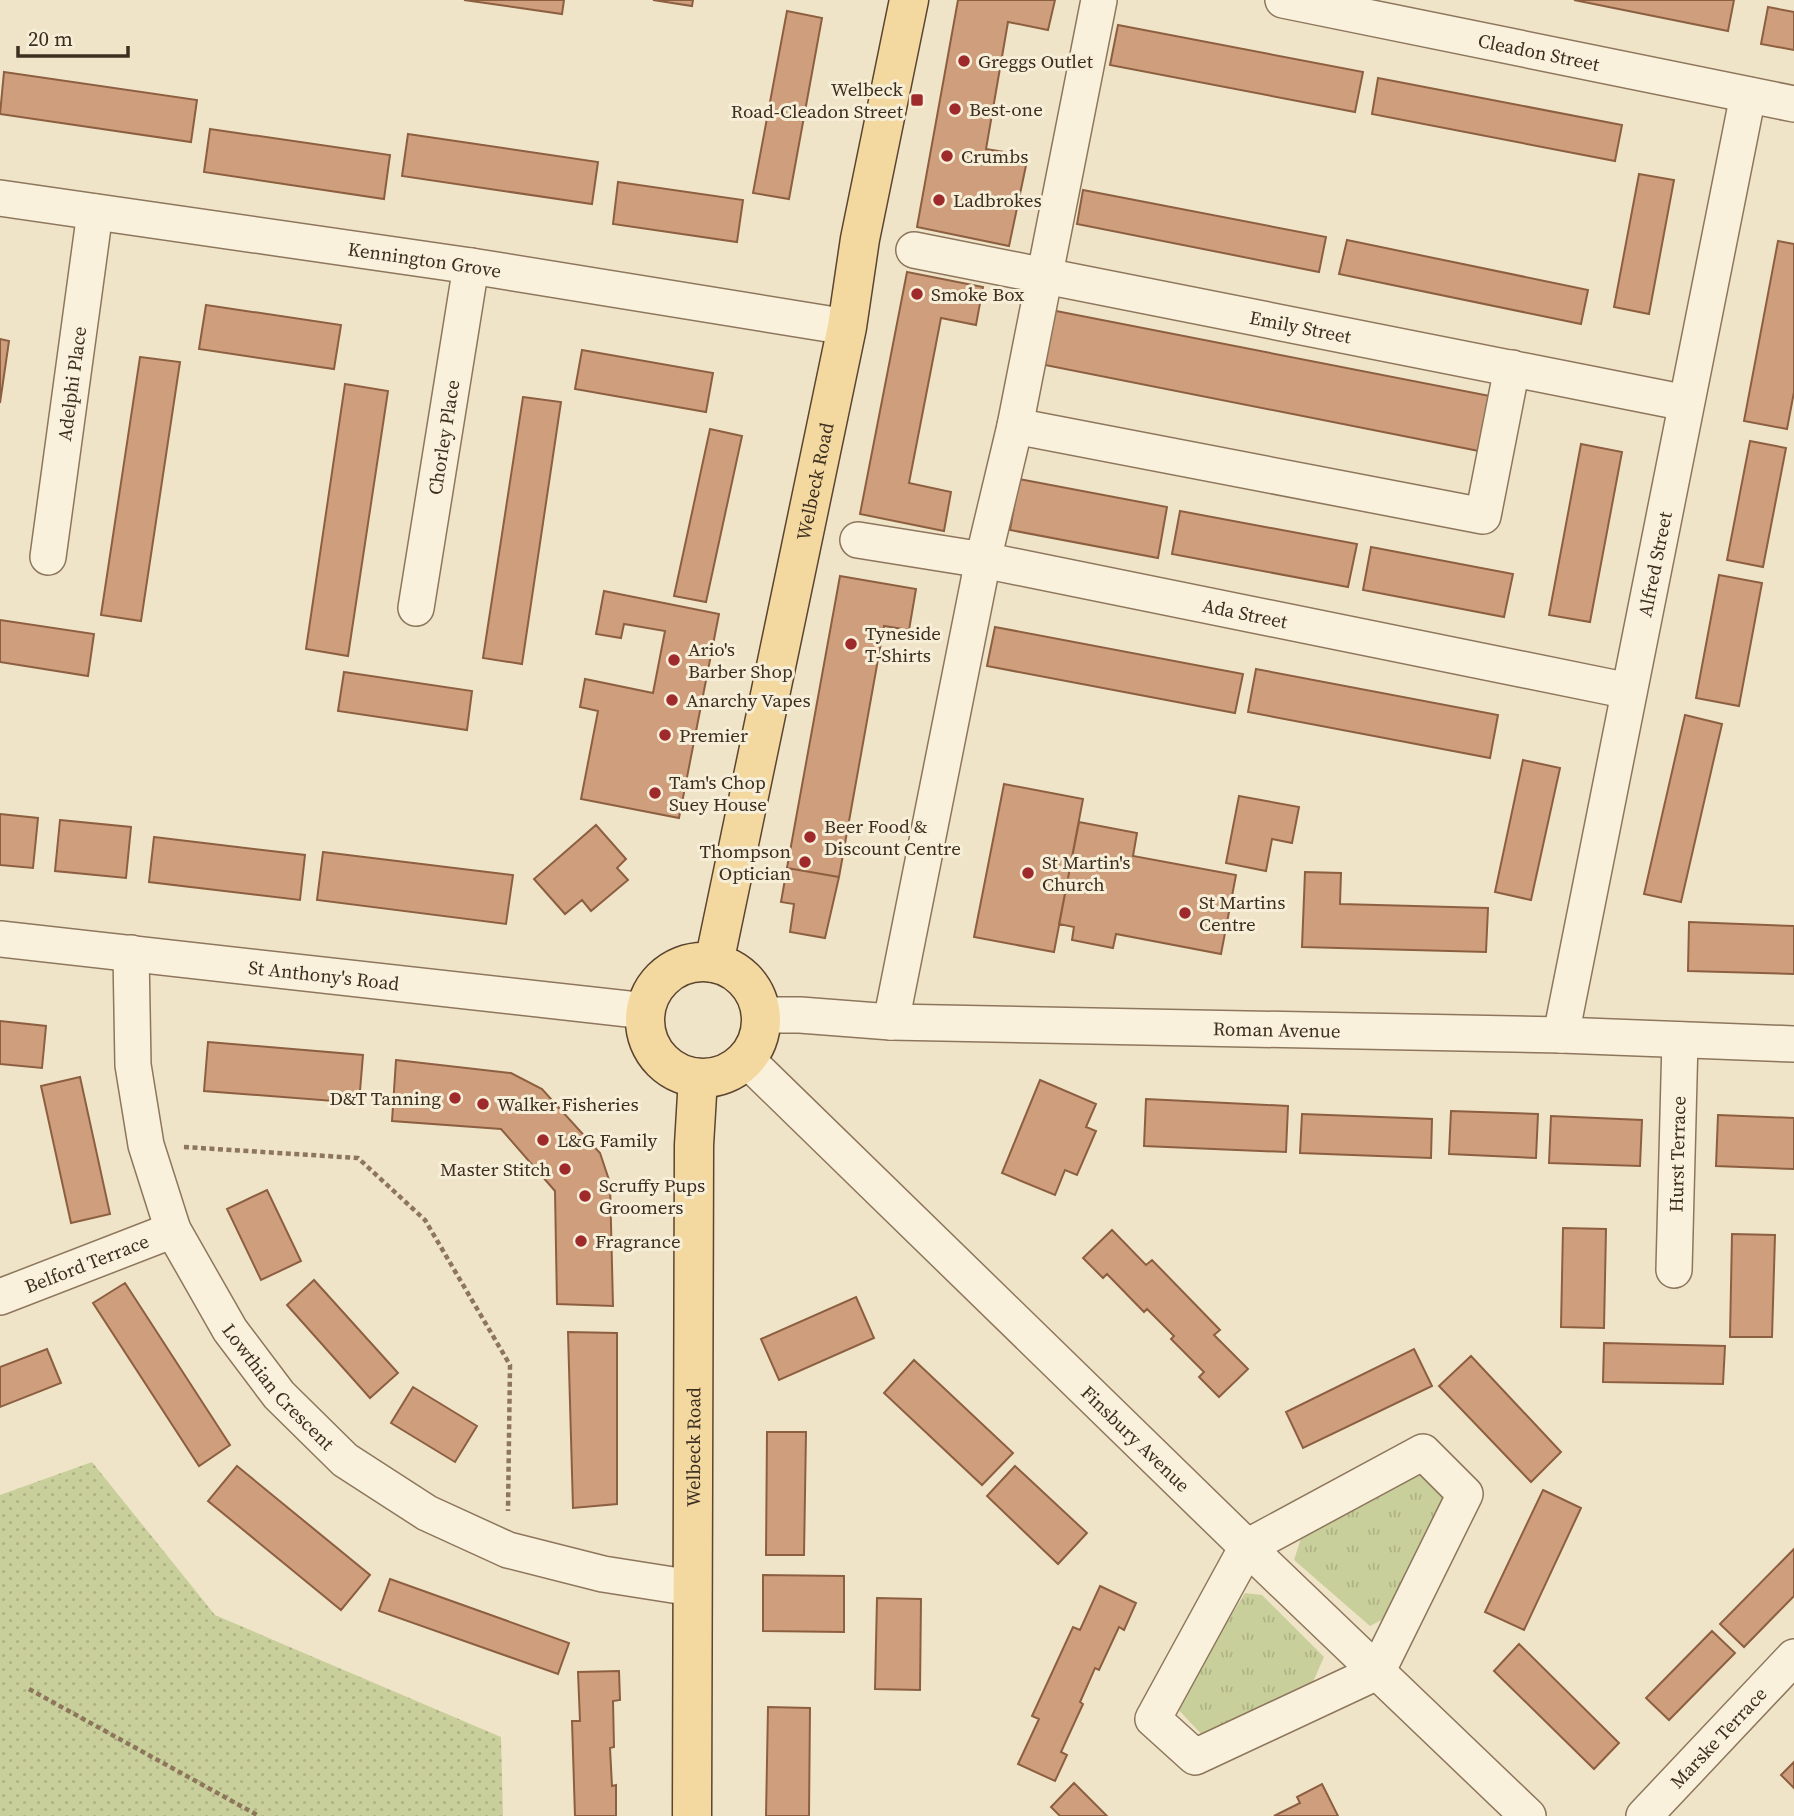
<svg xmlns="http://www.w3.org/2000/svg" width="1794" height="1816" font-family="'Source Serif 4',serif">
<defs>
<pattern id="grass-tufts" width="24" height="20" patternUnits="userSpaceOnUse" patternTransform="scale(1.75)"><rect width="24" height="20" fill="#c9cf9b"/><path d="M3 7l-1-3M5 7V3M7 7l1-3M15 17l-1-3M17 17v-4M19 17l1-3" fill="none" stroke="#aeb285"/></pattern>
<pattern id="garden-dots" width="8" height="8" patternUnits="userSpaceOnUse" patternTransform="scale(1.75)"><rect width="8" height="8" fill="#c9cf9b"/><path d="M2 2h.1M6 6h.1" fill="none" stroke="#aeb285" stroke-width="1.8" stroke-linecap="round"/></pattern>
</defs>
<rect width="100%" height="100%" fill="#f0e4c8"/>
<path fill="url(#grass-tufts)" d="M1414 1469 1446 1494 1387 1617 1370 1626 1294 1560 1302 1535Z
M1245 1593 1262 1595 1324 1657 1312 1684 1203 1736 1175 1706Z"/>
<path fill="url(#garden-dots)" d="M92 1462 215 1615 501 1737 503 1816H0V1495Z"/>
<path fill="#cf9f7d" stroke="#8d5f41" stroke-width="2" d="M464 0H564L562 14Z
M653 0H693L692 6Z
M958 0H1055L1048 30 1008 22 986 149 1028 156 1009 246 917 227Z
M1574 0H1734L1728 31Z
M1768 7 1794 12V50L1761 44Z
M787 11 822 18 789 199 753 193Z
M1118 25 1363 72 1355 112 1110 65Z
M4 72 197 100 191 142 0 114Z
M1378 78 1622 125 1615 161 1372 114Z
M210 129 390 155 384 199 204 172Z
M408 134 598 162 592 204 402 176Z
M1639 174 1674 180 1649 314 1614 307Z
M618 182 743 200 737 242 613 224Z
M1083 190 1326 237 1319 272 1077 224Z
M1347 240 1588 290 1581 324 1339 274Z
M1778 241 1794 244V392L1787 429 1744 421Z
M907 272 983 287 976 325 941 318 909 483 951 492 944 531 860 514Z
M206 305 341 325 334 369 199 349Z
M1051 310 1495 397 1484 452 1040 364Z
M0 339 9 341 0 403Z
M582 350 713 373 706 412 575 389Z
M140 357 180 362 141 621 101 615Z
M345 384 388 391 348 656 306 649Z
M523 397 561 402 522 664 483 658Z
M710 429 742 436 706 602 674 596Z
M1750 441 1786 448 1763 567 1727 560Z
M1581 444 1622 452 1590 622 1549 615Z
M1019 479 1167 507 1158 558 1010 530Z
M1180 511 1357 544 1348 587 1172 554Z
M1371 547 1513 574 1504 617 1363 590Z
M1719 575 1762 583 1739 706 1696 698Z
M840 576 916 589 909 630 884 626 839 877 787 868Z
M604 591 719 614 679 818 581 799 598 711 580 707 585 679 653 693 665 631 624 624 621 638 596 634Z
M0 620 94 634 88 676 0 662Z
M995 627 1243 674 1235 713 987 666Z
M1256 669 1498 715 1490 758 1248 712Z
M344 672 472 691 467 730 338 711Z
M1685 715 1722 724 1681 902 1644 894Z
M1523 760 1560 768 1531 900 1495 892Z
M1004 784 1083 799 1054 952 974 937Z
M1239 796 1299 807 1292 843 1272 839 1266 871 1226 863Z
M0 814 38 818 33 868 0 865Z
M60 820 131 827 126 878 55 871Z
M1079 822 1137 833 1133 856 1236 875 1221 954 1116 934 1113 948 1072 940 1074 927 1059 924Z
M596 825 626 859 617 868 628 880 591 911 582 900 565 914 534 879Z
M154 837 305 855 300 900 149 882Z
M323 852 513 875 506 924 317 900Z
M787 868 839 877 825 938 790 932 794 904 781 902Z
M1305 872 1341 873 1340 904 1488 908 1486 952 1302 947Z
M1689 922 1794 926V974L1688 971Z
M0 1021 46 1026 42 1068 0 1064Z
M208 1042 363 1055 359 1103 204 1091Z
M396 1060 511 1073 542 1089 600 1153 610 1183 613 1306 557 1304 555 1191 501 1129 392 1121Z
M80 1077 110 1214 71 1223 41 1086Z
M1040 1080 1096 1104 1086 1127 1096 1131 1077 1175 1065 1170 1055 1195 1002 1173Z
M1146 1099 1288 1106 1286 1152 1144 1146Z
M1451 1111 1538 1114 1536 1158 1449 1154Z
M1302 1114 1432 1119 1431 1158 1300 1153Z
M1718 1115 1794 1118V1169L1716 1166Z
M1551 1116 1642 1120 1640 1166 1549 1163Z
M267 1190 301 1261 261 1280 227 1209Z
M1563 1228 1606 1229 1604 1328 1561 1327Z
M1112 1230 1146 1265 1152 1260 1220 1330 1214 1335 1248 1369 1219 1397 1199 1377 1204 1372 1171 1339 1174 1336 1147 1309 1144 1312 1107 1274 1103 1278 1083 1258Z
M1732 1234 1775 1235 1772 1337H1730Z
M314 1280 398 1373 370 1398 287 1305Z
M125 1283 230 1445 199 1466 93 1303Z
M856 1297 874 1338 779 1380 761 1339Z
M568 1332 617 1333V1504L573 1508Z
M1604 1343 1725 1346 1723 1384 1603 1382Z
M47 1349 61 1383 0 1407V1367Z
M1414 1349 1432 1386 1303 1448 1286 1412Z
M1471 1356 1561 1452 1531 1482 1439 1386Z
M914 1360 1013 1453 982 1485 884 1393Z
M413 1387 477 1426 455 1462 391 1423Z
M767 1432H806L804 1555H766Z
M237 1466 370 1575 341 1610 208 1501Z
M1015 1466 1087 1533 1058 1564 987 1496Z
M1543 1490 1581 1508 1524 1630 1485 1612Z
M1794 1549V1596L1744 1647 1720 1624Z
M763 1575 844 1576V1632L763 1631Z
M390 1579 569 1643 558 1674 379 1611Z
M1100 1586 1136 1603 1124 1630 1119 1627 1099 1670 1095 1668 1080 1702 1083 1704 1061 1752 1067 1755 1055 1781 1018 1764 1039 1719 1032 1716 1073 1627 1080 1630Z
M877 1598 921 1599 920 1690 875 1689Z
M1712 1631 1735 1653 1669 1720 1646 1698Z
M1519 1644 1619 1743 1594 1769 1494 1671Z
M619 1671 620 1700 613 1701 614 1747 610 1748 612 1786 616 1785V1816H575L572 1721H580L578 1672Z
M768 1707 810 1708 809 1816H766Z
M1794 1762V1788L1781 1775Z
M1074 1783 1107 1816H1060L1051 1807Z
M1322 1784 1338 1816H1274L1300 1803 1297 1797Z"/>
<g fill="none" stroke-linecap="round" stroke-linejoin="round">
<defs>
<g id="minor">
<path id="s1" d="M1283 0 1794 104"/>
<path id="s2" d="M0 198 471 266 847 327"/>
<path id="s3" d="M914 250 1686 403"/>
<path d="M1015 426 1483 516 1512 368"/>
<path id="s4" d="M858 540 983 560 1629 691"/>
<path id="s5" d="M48 557 95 212"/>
<path id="s6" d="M416 608 471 266"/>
<path id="s7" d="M0 939 646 1011"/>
<path id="s8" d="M131 953 133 1065 146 1145 173 1230 230 1330 279 1395 345 1460 427 1513 508 1550 603 1574 692 1588"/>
<path id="s9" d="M761 1015H800L891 1022 1561 1035 1794 1044"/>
<path d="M891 1022 983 560 1015 426 1099 0"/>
<path id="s10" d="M1561 1035 1748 95"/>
<path id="s11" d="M746 1059 1247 1547 1528 1816"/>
<path id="s12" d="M1674 1270 1680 1040"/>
<path id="s13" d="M0 1297 173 1230"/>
<path d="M1423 1452 1465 1494 1377 1672 1195 1757 1153 1719 1247 1547Z"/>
<path id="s14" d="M1644 1816 1794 1657"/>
</g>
<g id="major">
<circle cx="703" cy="1020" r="58"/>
<path id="s15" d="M714 963 847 327 860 239 909 0"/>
<path id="s16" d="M692 1816 694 1145 698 1078"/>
</g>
</defs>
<use href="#minor" stroke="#8d765c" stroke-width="38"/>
<use href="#major" stroke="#5b4430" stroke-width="41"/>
<path stroke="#8d765c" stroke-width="4.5" stroke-dasharray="5 3.5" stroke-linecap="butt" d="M184 1147 358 1158 425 1220 510 1365 508 1511
M29 1689 259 1816"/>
<use href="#minor" stroke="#faf1dc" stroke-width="35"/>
<use href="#major" stroke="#f3d9a0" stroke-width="38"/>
</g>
<g fill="#9e2a2b" stroke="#f7eed8" stroke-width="2.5">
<circle cx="964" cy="61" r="7"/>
<rect x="910" y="93" width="14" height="14" rx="3.5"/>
<circle cx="955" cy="109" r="7"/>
<circle cx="947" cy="156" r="7"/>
<circle cx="939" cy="200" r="7"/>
<circle cx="917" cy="294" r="7"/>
<circle cx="851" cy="644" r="7"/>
<circle cx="674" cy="660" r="7"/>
<circle cx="672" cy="700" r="7"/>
<circle cx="665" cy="735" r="7"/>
<circle cx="655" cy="793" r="7"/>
<circle cx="810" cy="837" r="7"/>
<circle cx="805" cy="862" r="7"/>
<circle cx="1028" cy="873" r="7"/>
<circle cx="1185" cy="913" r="7"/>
<circle cx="455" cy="1098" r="7"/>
<circle cx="483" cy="1104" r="7"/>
<circle cx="543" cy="1140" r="7"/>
<circle cx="565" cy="1169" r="7"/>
<circle cx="585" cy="1196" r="7"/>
<circle cx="581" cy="1241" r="7"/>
</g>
<g text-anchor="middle" stroke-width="6" stroke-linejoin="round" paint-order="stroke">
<g font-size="19" fill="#3d2e20" stroke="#f7eed8">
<text dy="7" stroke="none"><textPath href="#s1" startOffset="261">Cleadon Street</textPath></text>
<text dy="7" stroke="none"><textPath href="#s2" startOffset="429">Kennington Grove</textPath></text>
<text dy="7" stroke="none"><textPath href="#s3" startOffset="394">Emily Street</textPath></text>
<text dy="7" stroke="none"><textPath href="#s5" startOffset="175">Adelphi Place</textPath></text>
<text dy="7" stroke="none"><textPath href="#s6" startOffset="173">Chorley Place</textPath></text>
<text dy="7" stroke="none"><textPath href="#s15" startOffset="492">Welbeck Road</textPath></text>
<text dy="7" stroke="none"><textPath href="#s10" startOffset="480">Alfred Street</textPath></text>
<text dy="7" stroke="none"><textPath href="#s4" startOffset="394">Ada Street</textPath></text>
<text dy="7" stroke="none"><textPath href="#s7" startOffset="326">St Anthony's Road</textPath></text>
<text dy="7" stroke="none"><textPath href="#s9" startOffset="516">Roman Avenue</textPath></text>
<text dy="7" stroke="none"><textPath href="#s12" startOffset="116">Hurst Terrace</textPath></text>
<text dy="7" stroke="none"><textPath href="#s13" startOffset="93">Belford Terrace</textPath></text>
<text dy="7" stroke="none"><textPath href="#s8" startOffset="472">Lowthian Crescent</textPath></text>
<text dy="7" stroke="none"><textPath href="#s11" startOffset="544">Finsbury Avenue</textPath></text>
<text dy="7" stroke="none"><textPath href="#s16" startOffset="369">Welbeck Road</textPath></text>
<text dy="7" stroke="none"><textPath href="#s14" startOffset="108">Marske Terrace</textPath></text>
</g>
<g font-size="19" fill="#3d2e20" stroke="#f7eed8" text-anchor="start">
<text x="978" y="68">Greggs Outlet</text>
<text x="903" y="96" text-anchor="end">Welbeck<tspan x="903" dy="22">Road-Cleadon Street</tspan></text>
<text x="969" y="116">Best-one</text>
<text x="961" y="163">Crumbs</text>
<text x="953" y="207">Ladbrokes</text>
<text x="931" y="301">Smoke Box</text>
<text x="865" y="640">Tyneside<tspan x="865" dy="22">T-Shirts</tspan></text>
<text x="688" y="656">Ario's<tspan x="688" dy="22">Barber Shop</tspan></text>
<text x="686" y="707">Anarchy Vapes</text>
<text x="679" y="742">Premier</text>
<text x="669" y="789">Tam's Chop<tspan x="669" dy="22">Suey House</tspan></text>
<text x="824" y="833">Beer Food &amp;<tspan x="824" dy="22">Discount Centre</tspan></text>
<text x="791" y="858" text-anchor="end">Thompson<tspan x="791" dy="22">Optician</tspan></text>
<text x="1042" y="869">St Martin's<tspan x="1042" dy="22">Church</tspan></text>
<text x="1199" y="909">St Martins<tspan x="1199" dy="22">Centre</tspan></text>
<text x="441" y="1105" text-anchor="end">D&amp;T Tanning</text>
<text x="497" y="1111">Walker Fisheries</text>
<text x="557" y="1147">L&amp;G Family</text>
<text x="551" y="1176" text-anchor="end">Master Stitch</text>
<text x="599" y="1192">Scruffy Pups<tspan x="599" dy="22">Groomers</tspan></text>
<text x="595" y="1248">Fragrance</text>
</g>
</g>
<path d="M18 46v10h110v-10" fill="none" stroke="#3d2e20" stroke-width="3.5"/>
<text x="28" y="46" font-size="21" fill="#3d2e20" stroke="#f7eed8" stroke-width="5" paint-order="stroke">20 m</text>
</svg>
